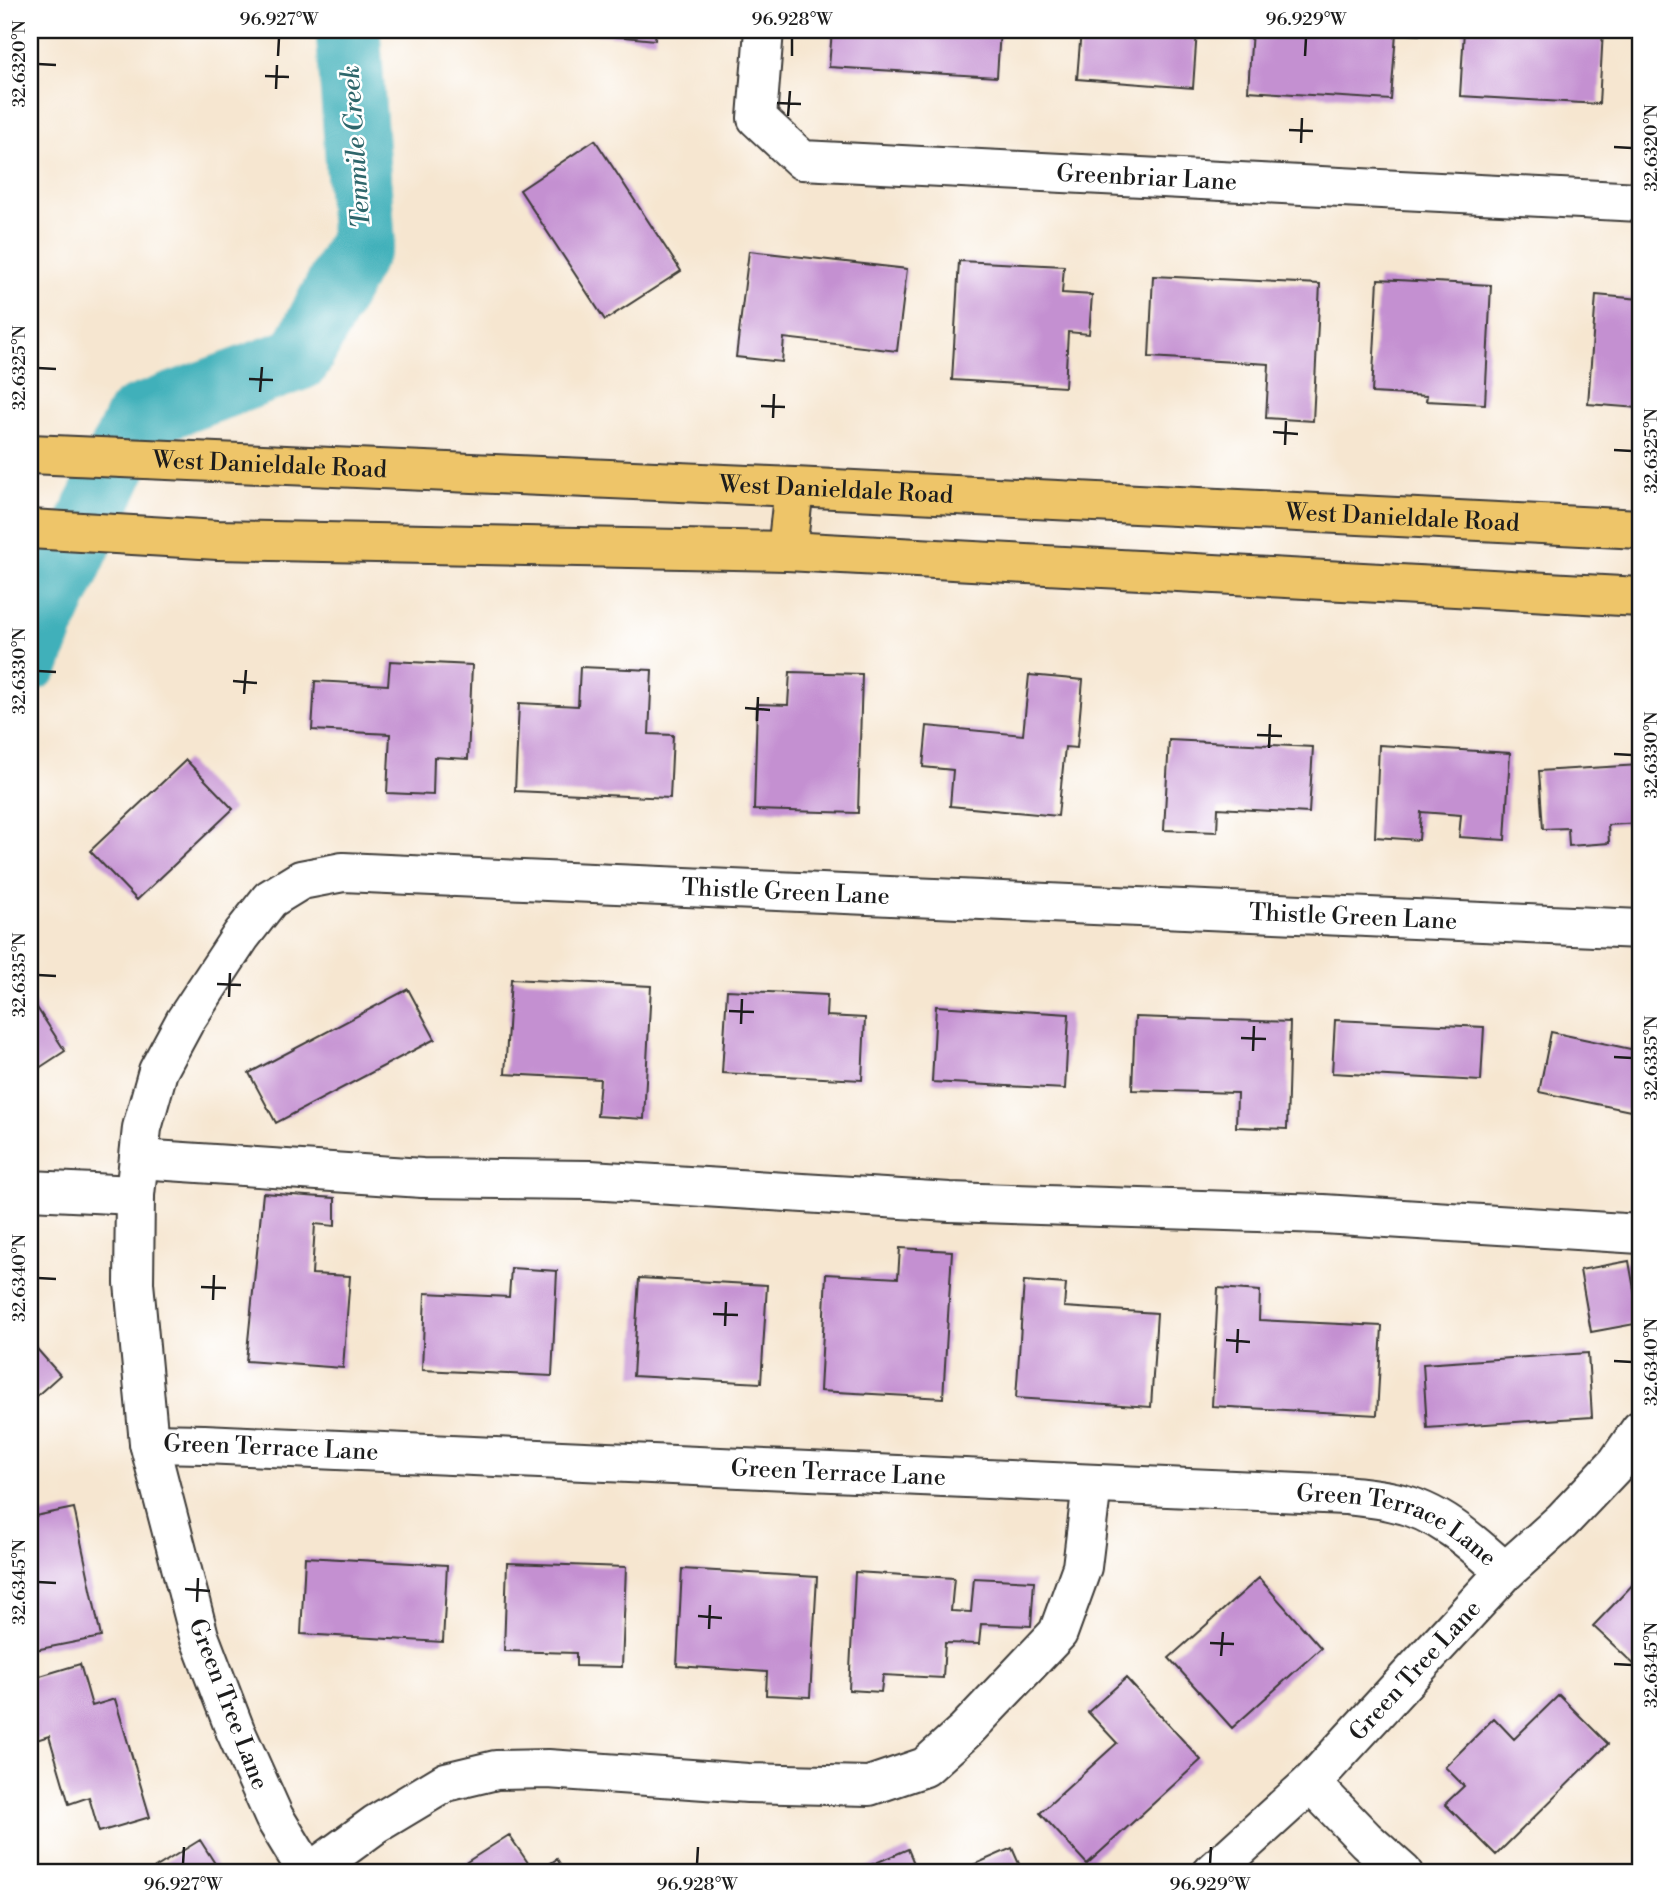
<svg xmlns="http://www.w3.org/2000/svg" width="1670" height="1903" font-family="'Libre Bodoni',serif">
<rect width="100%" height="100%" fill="#fff"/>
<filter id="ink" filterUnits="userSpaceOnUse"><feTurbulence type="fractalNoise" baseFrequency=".0143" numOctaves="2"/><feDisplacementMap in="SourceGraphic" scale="14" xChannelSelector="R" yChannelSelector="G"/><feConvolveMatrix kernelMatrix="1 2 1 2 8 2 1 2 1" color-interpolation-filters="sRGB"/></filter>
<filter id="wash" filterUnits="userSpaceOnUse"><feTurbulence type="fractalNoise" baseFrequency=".00686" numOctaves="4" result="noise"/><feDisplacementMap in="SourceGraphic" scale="28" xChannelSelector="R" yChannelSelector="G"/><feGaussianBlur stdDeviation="1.57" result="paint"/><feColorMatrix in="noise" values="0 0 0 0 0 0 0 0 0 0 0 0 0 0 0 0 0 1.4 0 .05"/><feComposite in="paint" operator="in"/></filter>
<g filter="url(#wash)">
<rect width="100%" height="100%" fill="#f6e6d0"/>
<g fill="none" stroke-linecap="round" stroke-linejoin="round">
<path stroke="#40b0ba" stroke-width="65" d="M30 659 43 623 137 418 300 358 363 238 348 30"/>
</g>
<g id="blocks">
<path fill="#c490d1" d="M574 30H656L655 40 574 32Z
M832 30H1000L997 77 829 67Z
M1081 30H1197L1193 88 1077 79Z
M1252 30H1419V35L1396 33 1391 100 1248 91Z
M1464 30H1603L1599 104 1460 96Z
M595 140 681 271 605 320 520 190Z
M749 251 907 269 897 351 784 338 782 362 736 357Z
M959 261 1064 266 1062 293 1092 295 1089 334 1068 332 1065 387 952 380Z
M1153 276 1320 284 1313 421 1266 418 1269 364 1149 357Z
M1378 279 1491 285 1485 404 1426 401 1427 396 1372 393Z
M1596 295 1640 299 1638 408 1588 404Z
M390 661 472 665 468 759 434 757 433 795 387 793 390 734 312 730 315 681 388 685Z
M580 667 652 670 649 734 673 735 670 798 515 791 519 703 578 706Z
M790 672 862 674 858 813 754 810 757 704 788 705Z
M1029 675 1083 680 1077 748 1065 747 1058 816 950 806 953 770 923 767 927 726 1023 735Z
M1169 740 1313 747 1309 813 1218 808 1217 832 1164 830Z
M1379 745 1510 753 1505 840 1459 837 1461 815 1421 812 1419 840 1375 837Z
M186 760 233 809 137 900 90 851Z
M1640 765V823L1608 825 1609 843 1569 846 1568 828 1543 829 1539 771Z
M511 979 651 986 644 1119 597 1116 600 1079 505 1074Z
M408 989 435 1039 276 1123 249 1073Z
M727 990 827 995 826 1016 865 1018 862 1080 722 1073Z
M30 997 65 1051 30 1074Z
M936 1006 1069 1014 1065 1089 932 1082Z
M1135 1017 1290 1022 1287 1129 1236 1127 1237 1093 1132 1090Z
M1335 1020 1484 1027 1481 1081 1332 1073Z
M1551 1032 1640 1051V1113L1539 1092Z
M263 1193 335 1198V1226L315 1224 312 1274 350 1276 343 1368 246 1361Z
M900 1248 952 1251 943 1398 820 1391 826 1274 898 1278Z
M1629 1261 1640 1323 1591 1332 1580 1270Z
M511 1268 557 1271 552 1376 422 1370 425 1293 509 1297Z
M639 1278 767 1285 761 1383 633 1376Z
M1024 1281 1066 1284 1064 1307 1157 1313 1151 1407 1016 1398Z
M1218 1288 1260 1291 1259 1320 1382 1326 1377 1415 1212 1406Z
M30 1341 60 1375 30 1402Z
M1588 1353 1592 1417 1427 1428 1423 1364Z
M74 1508 101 1637 30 1651V1517Z
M305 1557 447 1565 443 1642 301 1634Z
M507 1563 626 1567 622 1667 576 1666V1653L504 1651Z
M682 1569 817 1577 810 1697 766 1695 767 1672 677 1666Z
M855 1572 954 1578 951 1611 971 1612 974 1578 1034 1581 1031 1626 981 1624 979 1644 945 1643 943 1678 883 1675 881 1692 849 1690Z
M1640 1577V1670L1593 1626Z
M1259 1578 1321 1648 1232 1728 1169 1658Z
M80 1664 92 1706 115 1699 150 1817 99 1832 89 1797 69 1804 49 1736 30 1742V1679Z
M1126 1678 1201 1760 1087 1864 1040 1813 1117 1743 1088 1712Z
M1559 1695 1608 1744 1496 1855 1445 1804 1464 1786 1445 1767 1494 1718 1514 1739Z
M509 1835 535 1873H463L459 1867Z
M200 1840 221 1873H147Z
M1012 1848 1023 1873H955Z
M908 1849 918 1873H858L857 1871Z
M557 1859 566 1873H536Z"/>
</g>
</g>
<g filter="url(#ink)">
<use href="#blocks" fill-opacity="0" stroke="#3d3a37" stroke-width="2"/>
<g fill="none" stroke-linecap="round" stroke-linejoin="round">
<defs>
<g id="minor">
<path id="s1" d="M764 30 757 118 802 160 1640 202"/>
<path d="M139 1159 422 1178 590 1180 950 1202 1323 1214 1640 1234"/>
<path d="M30 1190 135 1195"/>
<path id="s2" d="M149 1443 204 1444 1345 1495C1361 1497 1378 1498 1394 1502 1439 1511 1473 1543 1505 1572"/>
<path d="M1311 1783 1366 1840 1403 1873"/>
<path id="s3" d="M308 1873 274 1817 235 1730 199 1636 149 1443 134 1283 135 1195 142 1128 158 1071 185 1021 241 936 270 899 301 880 343 872 1640 929"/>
<path d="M309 1873 376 1824 446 1782 496 1770 548 1769 748 1783 869 1786 925 1767 966 1730 1058 1633 1082 1567 1092 1484"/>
<path id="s4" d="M1212 1873 1311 1783 1505 1572 1562 1521 1617 1463 1640 1430"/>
</g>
<g id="major">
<path id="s5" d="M30 454 794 487 1640 529"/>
<path d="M30 529 218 540 787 551 1640 597"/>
<path d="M787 551 794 487"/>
</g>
</defs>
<use href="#minor" stroke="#3d3a37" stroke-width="42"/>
<use href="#major" stroke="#3d3a37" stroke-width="42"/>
<use href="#minor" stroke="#fff" stroke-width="38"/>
<use href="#major" stroke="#eec569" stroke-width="38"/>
</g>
</g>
<path fill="none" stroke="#1c1c1c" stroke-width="2.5" d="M278 56 279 38M792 56V38M1305 56 1306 38M38 64 56 65M265 76 289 77M276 89 277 65M777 103 801 104M788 116 790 91M1289 130 1313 131M1301 143 1302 118M1614 147 1632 148M38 368 56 369M249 379 273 380M260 392 262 367M761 406 785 407M773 418 774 394M1273 432 1298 434M1285 445 1286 421M1614 450 1632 451M38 671 56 672M233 681 257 683M244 694 246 670M745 708 770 710M757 721 758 697M1257 735 1282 736M1269 748 1270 724M1614 754 1632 755M38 975 56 976M217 984 241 985M229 997 230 973M729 1011 754 1012M741 1024 742 999M1241 1038 1266 1039M1253 1051 1254 1026M1614 1057 1632 1058M38 1278 56 1279M201 1287 226 1288M213 1300 214 1275M713 1314 738 1315M725 1326 726 1302M1226 1340 1250 1342M1237 1353 1238 1329M1614 1361 1632 1362M38 1582 56 1583M185 1589 210 1591M197 1602 198 1578M698 1616 722 1618M709 1629 710 1605M1210 1643 1234 1644M1221 1656 1223 1632M1614 1664 1632 1665M183 1864 184 1847M697 1864 698 1847M1210 1864 1211 1847"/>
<g text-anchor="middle" stroke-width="5" stroke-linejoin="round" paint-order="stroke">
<g font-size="24" fill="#1c1c1c" stroke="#fff">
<text dy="8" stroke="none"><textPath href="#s1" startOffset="495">Greenbriar Lane</textPath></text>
<text dy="8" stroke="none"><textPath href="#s5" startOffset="240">West Danieldale Road</textPath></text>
<text dy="8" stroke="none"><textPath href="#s5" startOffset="807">West Danieldale Road</textPath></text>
<text dy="8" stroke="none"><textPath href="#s5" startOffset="1374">West Danieldale Road</textPath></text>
<text dy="8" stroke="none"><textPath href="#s3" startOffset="1564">Thistle Green Lane</textPath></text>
<text dy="8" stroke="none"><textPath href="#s3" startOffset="2132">Thistle Green Lane</textPath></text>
<text dy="8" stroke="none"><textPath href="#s2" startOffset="122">Green Terrace Lane</textPath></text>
<text dy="8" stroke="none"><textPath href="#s2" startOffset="690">Green Terrace Lane</textPath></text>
<text dy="8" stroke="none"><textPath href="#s2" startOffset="1256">Green Terrace Lane</textPath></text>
<text dy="8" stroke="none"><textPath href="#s4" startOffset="287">Green Tree Lane</textPath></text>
<text transform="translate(229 1704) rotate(69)" y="8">Green Tree Lane</text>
</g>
<g font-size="26" font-style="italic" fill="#2e666b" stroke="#fff">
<text transform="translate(355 147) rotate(-94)" y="9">Tenmile Creek</text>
</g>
</g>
<rect width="1670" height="1903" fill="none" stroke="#fff" stroke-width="77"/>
<rect x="38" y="38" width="1594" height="1826" fill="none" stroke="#1c1c1c" stroke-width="2.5"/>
<g font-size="18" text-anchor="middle" fill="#1c1c1c">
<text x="279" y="25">96.927°W</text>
<text x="792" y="25">96.928°W</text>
<text x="1306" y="25">96.929°W</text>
<text transform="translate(19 64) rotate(-90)" y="6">32.6320°N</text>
<text transform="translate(1651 148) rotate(-90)" y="6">32.6320°N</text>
<text transform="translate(19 368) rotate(-90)" y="6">32.6325°N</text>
<text transform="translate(1651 451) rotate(-90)" y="6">32.6325°N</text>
<text transform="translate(19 671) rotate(-90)" y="6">32.6330°N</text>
<text transform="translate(1651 755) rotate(-90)" y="6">32.6330°N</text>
<text transform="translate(19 975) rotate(-90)" y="6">32.6335°N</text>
<text transform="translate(1651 1058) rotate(-90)" y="6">32.6335°N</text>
<text transform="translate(19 1278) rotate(-90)" y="6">32.6340°N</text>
<text transform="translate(1651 1362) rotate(-90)" y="6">32.6340°N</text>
<text transform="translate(19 1582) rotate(-90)" y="6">32.6345°N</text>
<text transform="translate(1651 1665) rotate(-90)" y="6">32.6345°N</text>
<text x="183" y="1890">96.927°W</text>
<text x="697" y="1890">96.928°W</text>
<text x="1210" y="1890">96.929°W</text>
</g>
</svg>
